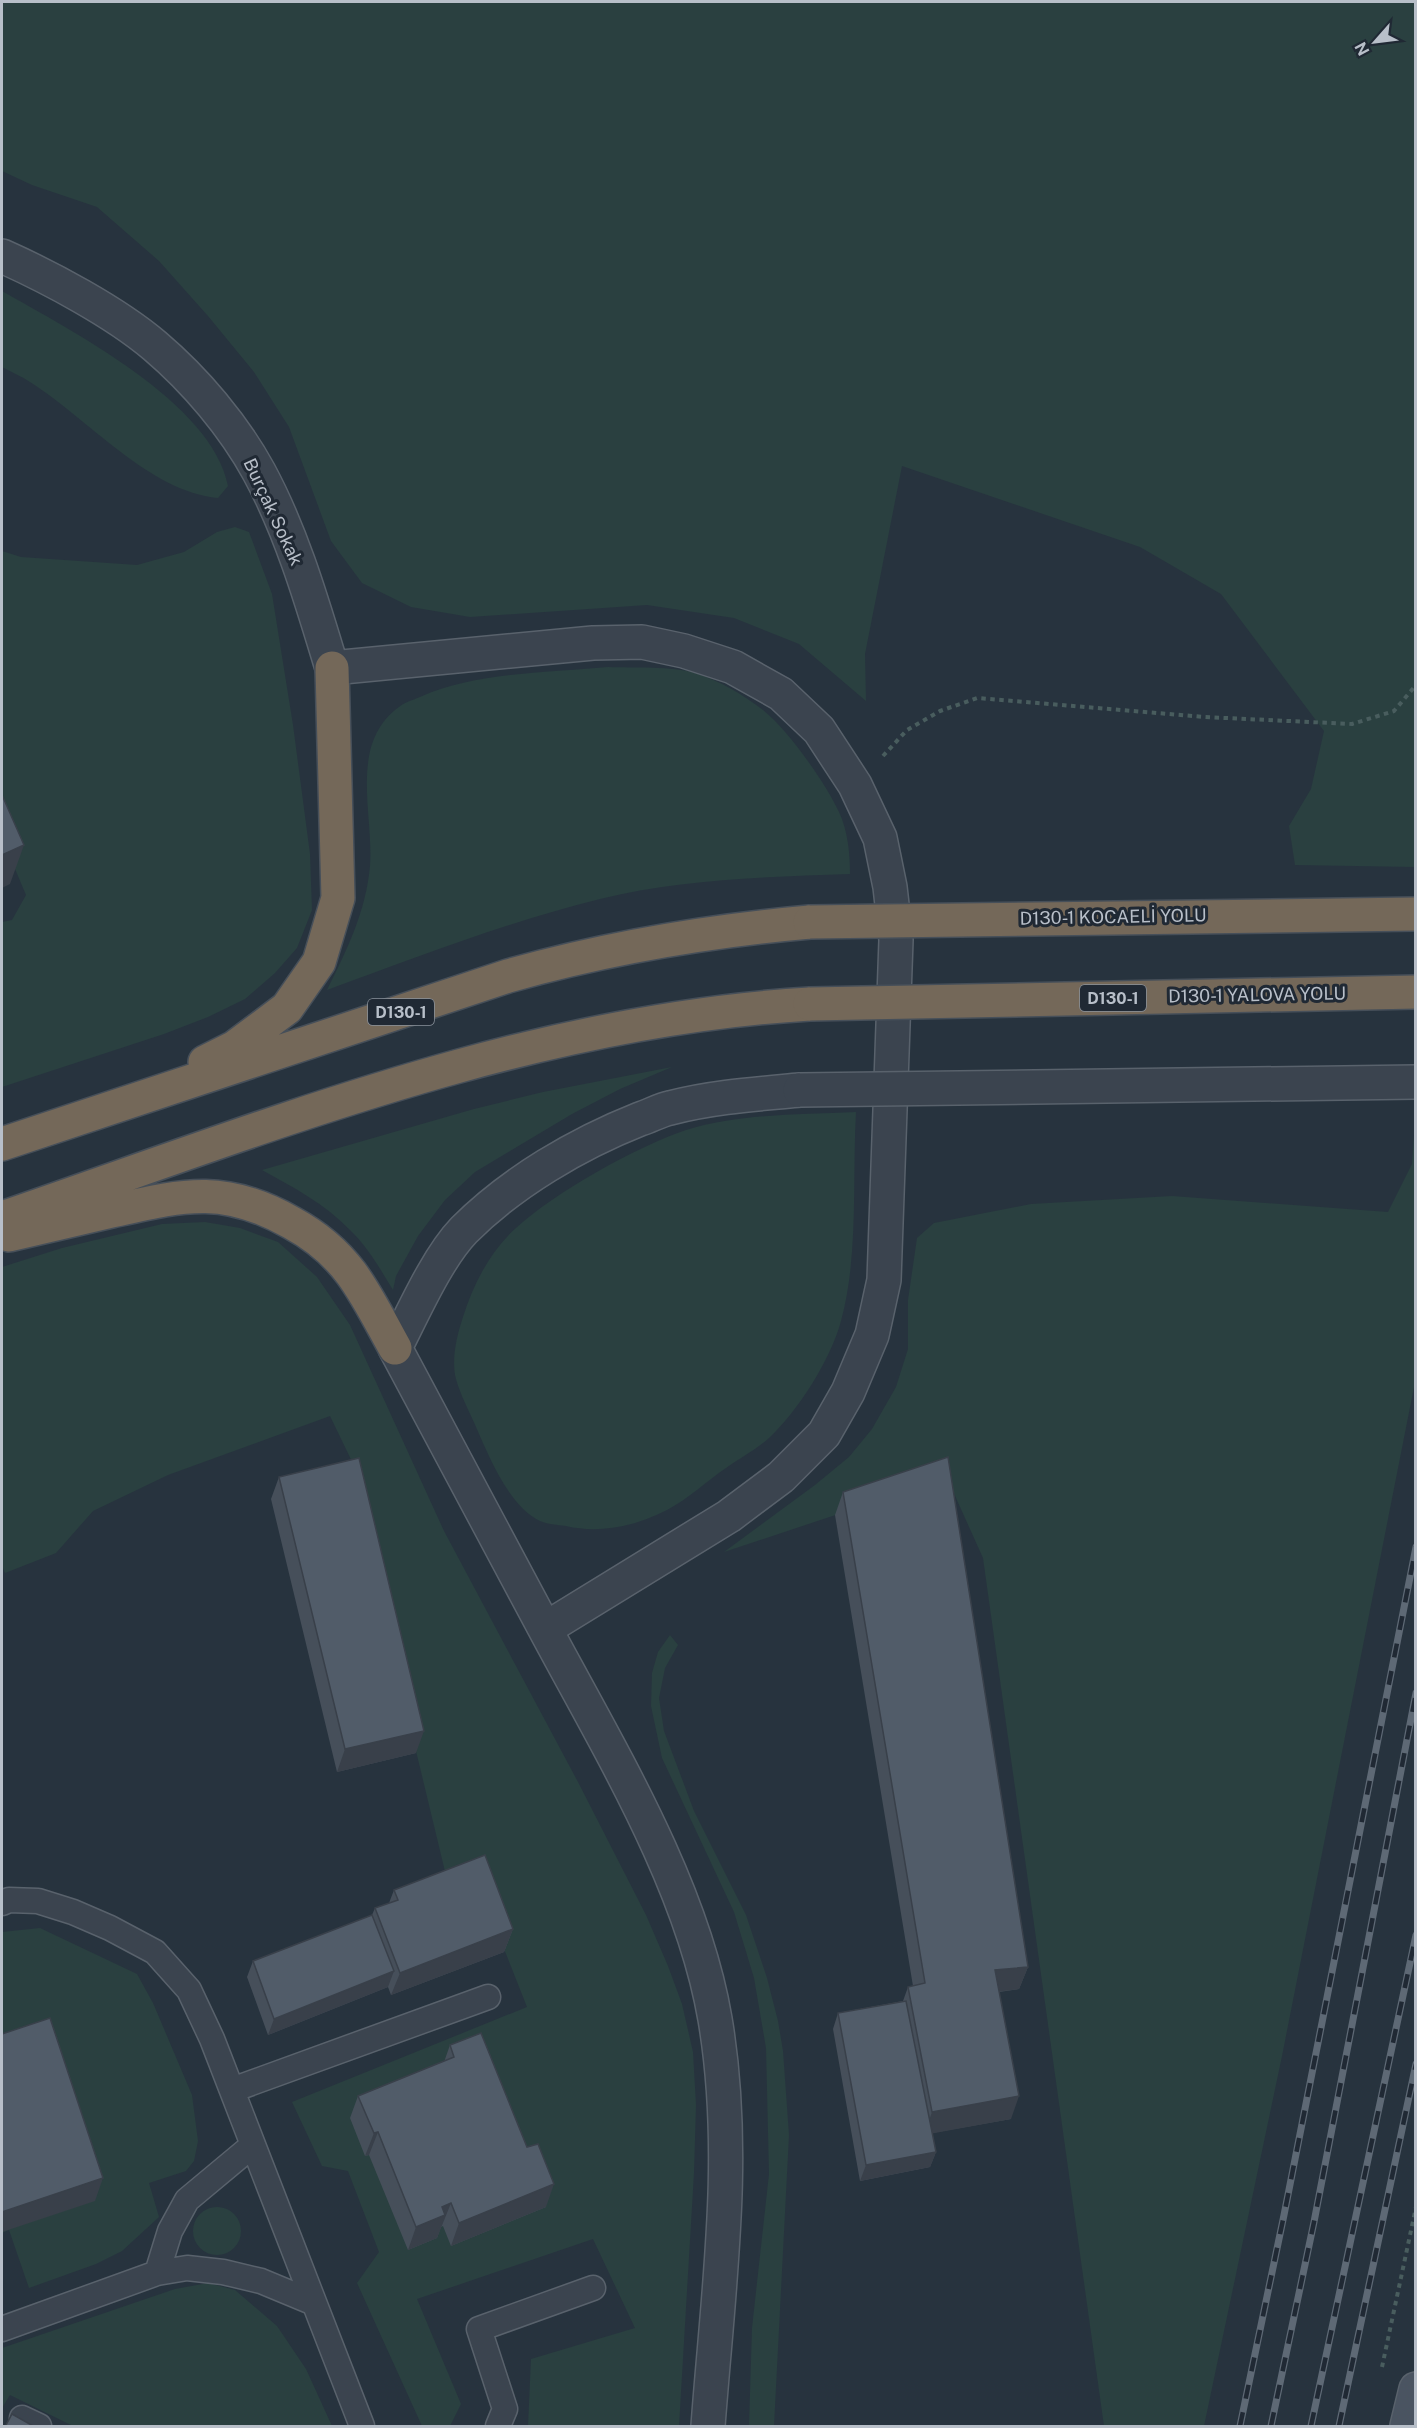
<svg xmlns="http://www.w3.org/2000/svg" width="1417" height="2428" font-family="'Public Sans',sans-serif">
<rect width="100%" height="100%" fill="#27333e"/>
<path fill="#2a4040" d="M2 2H1415V867L1295 865 1289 826 1311 789 1324 731 1221 594 1140 547 902 466 865 654 866 701 799 644 734 618 647 605 470 617 411 607 362 583 331 541 289 427 254 372 208 316 159 261 97 207 32 185 2 171Z
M2 291C70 330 213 403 228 486L218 498C150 492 87 418 30 382 21 376 11 372 2 367Z
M235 527 249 532 272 594 293 725 310 854 312 910 297 948 275 973 245 999 208 1017 164 1034 2 1087V922L12 920 26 895 2 838V551L21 557 137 565 184 552 217 532Z
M608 667C633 668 672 666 695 673 718 680 744 695 763 710 788 730 825 782 839 812 848 831 850 854 850 874 768 877 680 879 600 899 507 922 417 957 327 990 347 950 366 911 370 866 374 814 348 744 399 707 405 702 413 700 420 697 477 672 546 673 608 667Z
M672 1067 620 1089 572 1114 475 1172 445 1200 418 1236 396 1276 393 1290C380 1269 368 1247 350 1230 325 1204 293 1187 262 1170L474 1109 543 1092Z
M856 1112C852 1181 859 1254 841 1321 831 1359 798 1411 769 1438 757 1449 740 1458 726 1468 707 1481 688 1499 667 1510 636 1526 600 1534 566 1526 558 1525 547 1524 540 1521 506 1504 487 1451 472 1418 466 1405 458 1389 455 1375 452 1356 457 1335 463 1317 473 1285 490 1251 516 1228 555 1192 636 1147 686 1130 741 1113 799 1115 856 1112Z
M1415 1121V1382L1282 2056 1204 2426H1104L983 1558 947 1478 724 1552 815 1485 849 1457 872 1429 896 1387 908 1349V1300L917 1238 934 1223 1031 1204 1172 1196 1388 1212 1412 1164Z
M205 1222 240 1228 278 1242 317 1277 350 1325 444 1531 578 1782 646 1915 668 1966 682 2004 693 2052 696 2105 694 2173 679 2426H528L531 2359 635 2328 593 2239 417 2299 461 2404 450 2426H422L357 2283 379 2252 348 2171 322 2166 292 2102 527 2007 476 1878 449 1888 351 1481 359 1476 330 1416 168 1475 93 1511 56 1553 5 1573 2 1566V1267L62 1248 162 1224Z
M670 1635 678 1645 665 1668 659 1698 664 1731 694 1811 746 1915 767 1978 778 2021 783 2051 789 2135 774 2426H749L752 2328 769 2174 766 2048 754 1978 734 1912 662 1758 651 1706 652 1673 658 1652Z
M40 1928 137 1974 153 2003 192 2095 198 2141 194 2161 186 2171 149 2183 159 2217 122 2251 96 2264 29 2288 9 2230 2 2233V1932Z
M193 2231a24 24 0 1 1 48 0a24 24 0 1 1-48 0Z
M208 2283 235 2290 277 2326 306 2369 332 2426H73L10 2395 2 2408V2348L175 2289Z"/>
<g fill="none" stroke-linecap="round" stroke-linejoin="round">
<defs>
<path id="lane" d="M2 1903 9 1900 38 1901 73 1912 110 1928 155 1952 189 1990 212 2039 362 2426
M232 2090 488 1997
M157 2273 170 2231 187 2200 253 2145
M2 2329 157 2273 187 2268 223 2272 261 2281 314 2303
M22 2418 39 2426
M498 2426 505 2409 479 2329 593 2288"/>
<path id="street" d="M2 256C49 277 115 312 155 346 195 380 234 426 259 472 292 533 312 602 332 668L593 643 642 642 684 651 733 667 781 694 819 730 855 785 880 838 890 887 896 940 884 1280 872 1335 848 1392 824 1434 781 1477 729 1516 545 1629 395 1348C413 1313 437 1258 464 1230 512 1182 577 1144 640 1119 650 1116 660 1110 670 1108 712 1097 757 1094 800 1090
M545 1629C609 1749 692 1884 715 2019 738 2154 718 2291 708 2426"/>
<path id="secondary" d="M1407 2426 1416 2389"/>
<path id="highway" d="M205 1062 235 1047 287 1008 319 962 338 898 332 668
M2 1144 508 976C607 948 708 931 810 922
M2 1218C264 1128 530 1020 810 1004
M9 1235C43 1227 77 1219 112 1211 183 1195 224 1184 292 1223 314 1235 336 1253 351 1273 368 1296 381 1323 395 1348"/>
</defs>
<use href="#lane" stroke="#59626c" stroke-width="27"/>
<use href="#street" stroke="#59626c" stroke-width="36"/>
<use href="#secondary" stroke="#59626c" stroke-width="36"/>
<use href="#highway" stroke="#464f59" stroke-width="36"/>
<path stroke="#495d5e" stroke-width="4" stroke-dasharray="4.5 4.5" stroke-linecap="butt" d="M883 756 907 730 940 711 977 698 1205 717 1352 724 1394 711 1416 685
M1382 2367 1416 2207"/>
<use href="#lane" stroke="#3b444f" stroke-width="24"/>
<use href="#street" stroke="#3b444f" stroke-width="33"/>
<use href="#secondary" stroke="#4a5461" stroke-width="33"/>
<use href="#highway" stroke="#746859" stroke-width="33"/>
<defs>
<path id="rail" d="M1240 2426 1284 2215 1416 1547
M1271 2426 1314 2222 1416 1693
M1311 2426 1416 1935
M1339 2426 1416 2064"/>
</defs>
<use href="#rail" stroke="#5e6975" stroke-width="7"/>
<use href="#rail" stroke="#202934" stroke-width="4.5" stroke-dasharray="14" stroke-linecap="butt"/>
<defs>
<path id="street-bridge" d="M800 1090 1416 1082"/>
<path id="highway-bridge" d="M810 922 1416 914
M810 1004 1416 992"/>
</defs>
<use href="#street-bridge" stroke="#59626c" stroke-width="36" stroke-linecap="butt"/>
<use href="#highway-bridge" stroke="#464f59" stroke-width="36" stroke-linecap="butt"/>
<use href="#street-bridge" stroke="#3b444f" stroke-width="33"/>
<use href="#highway-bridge" stroke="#746859" stroke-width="33"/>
</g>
<path fill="#464f5a" d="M279 1477 416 1753 337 1772 271 1499Z
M843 1492 1028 1967 1019 1989 999 1992 1011 2119 932 2133 936 2152 930 2167 860 2181 833 2029 838 2013 903 2001 908 1987 913 1986 835 1515Z
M394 1890 513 1929 504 1952 391 1995 388 1987 268 2035 247 1977 253 1961 372 1915 375 1908 389 1903Z
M450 2045 546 2207 451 2246 443 2226 441 2227 437 2238 408 2250 369 2155 365 2156 350 2118 358 2096 444 2062Z"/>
<path fill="#39404a" d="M24 845 10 884 2 888V855Z
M424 1731 416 1753 337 1772 345 1749Z
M513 1929 504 1952 391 1995 400 1973Z
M1028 1967 1019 1989 987 1993 995 1970Z
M394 1971 388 1987 268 2035 274 2019Z
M1019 2096 1011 2119 924 2135 932 2112Z
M378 2132 369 2155 365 2156 374 2133Z
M936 2152 930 2167 860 2181 866 2165Z
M103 2178 95 2201 2 2232V2212Z
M554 2184 546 2207 451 2246 459 2223Z
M451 2203 437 2238 408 2250 416 2227 442 2207Z"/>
<path fill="#515c69" stroke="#39404a" stroke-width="1.5" d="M2 795 24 845 2 855Z
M948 1457 1028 1967 995 1970 1019 2096 932 2112 908 1987 925 1983 843 1492Z
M359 1458 424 1731 345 1749 279 1477Z
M485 1855 513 1929 400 1973 375 1908 398 1900 394 1890Z
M372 1915 394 1971 274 2019 253 1961Z
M906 2001 936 2152 866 2165 838 2013Z
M50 2018 103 2178 2 2212V2034Z
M481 2033 527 2147 538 2144 554 2184 459 2223 451 2203 442 2207 445 2215 416 2227 378 2132 374 2133 358 2096 454 2057 450 2045Z
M12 2414 35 2427H5Z"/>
<g text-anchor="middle" stroke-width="6" stroke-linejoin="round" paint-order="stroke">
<g fill="#202934" stroke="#8a929c" stroke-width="1.5">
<rect x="1080" y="985" width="66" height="26" rx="4.5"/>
<rect x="368" y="999" width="66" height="26" rx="4.5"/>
</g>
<g font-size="16" font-weight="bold" fill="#b8bfc9">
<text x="1113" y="1004">D130-1</text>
<text x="401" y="1018">D130-1</text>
</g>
<g font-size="18" fill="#b8bfc9" stroke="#202934">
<text transform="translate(273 512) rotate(65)" y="6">Burçak Sokak</text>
<text transform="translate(1113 917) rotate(-1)" y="6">D130-1 KOCAELİ YOLU</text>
<text transform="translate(1257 995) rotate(-1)" y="6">D130-1 YALOVA YOLU</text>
</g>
</g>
<rect width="1417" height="2428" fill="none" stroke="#b8bfc9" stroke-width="6"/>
<g transform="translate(1375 42) rotate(242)" stroke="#202934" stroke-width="4.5" paint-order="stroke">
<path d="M0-4.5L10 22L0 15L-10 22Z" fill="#b8bfc9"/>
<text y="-9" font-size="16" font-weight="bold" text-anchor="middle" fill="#b8bfc9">N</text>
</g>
</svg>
